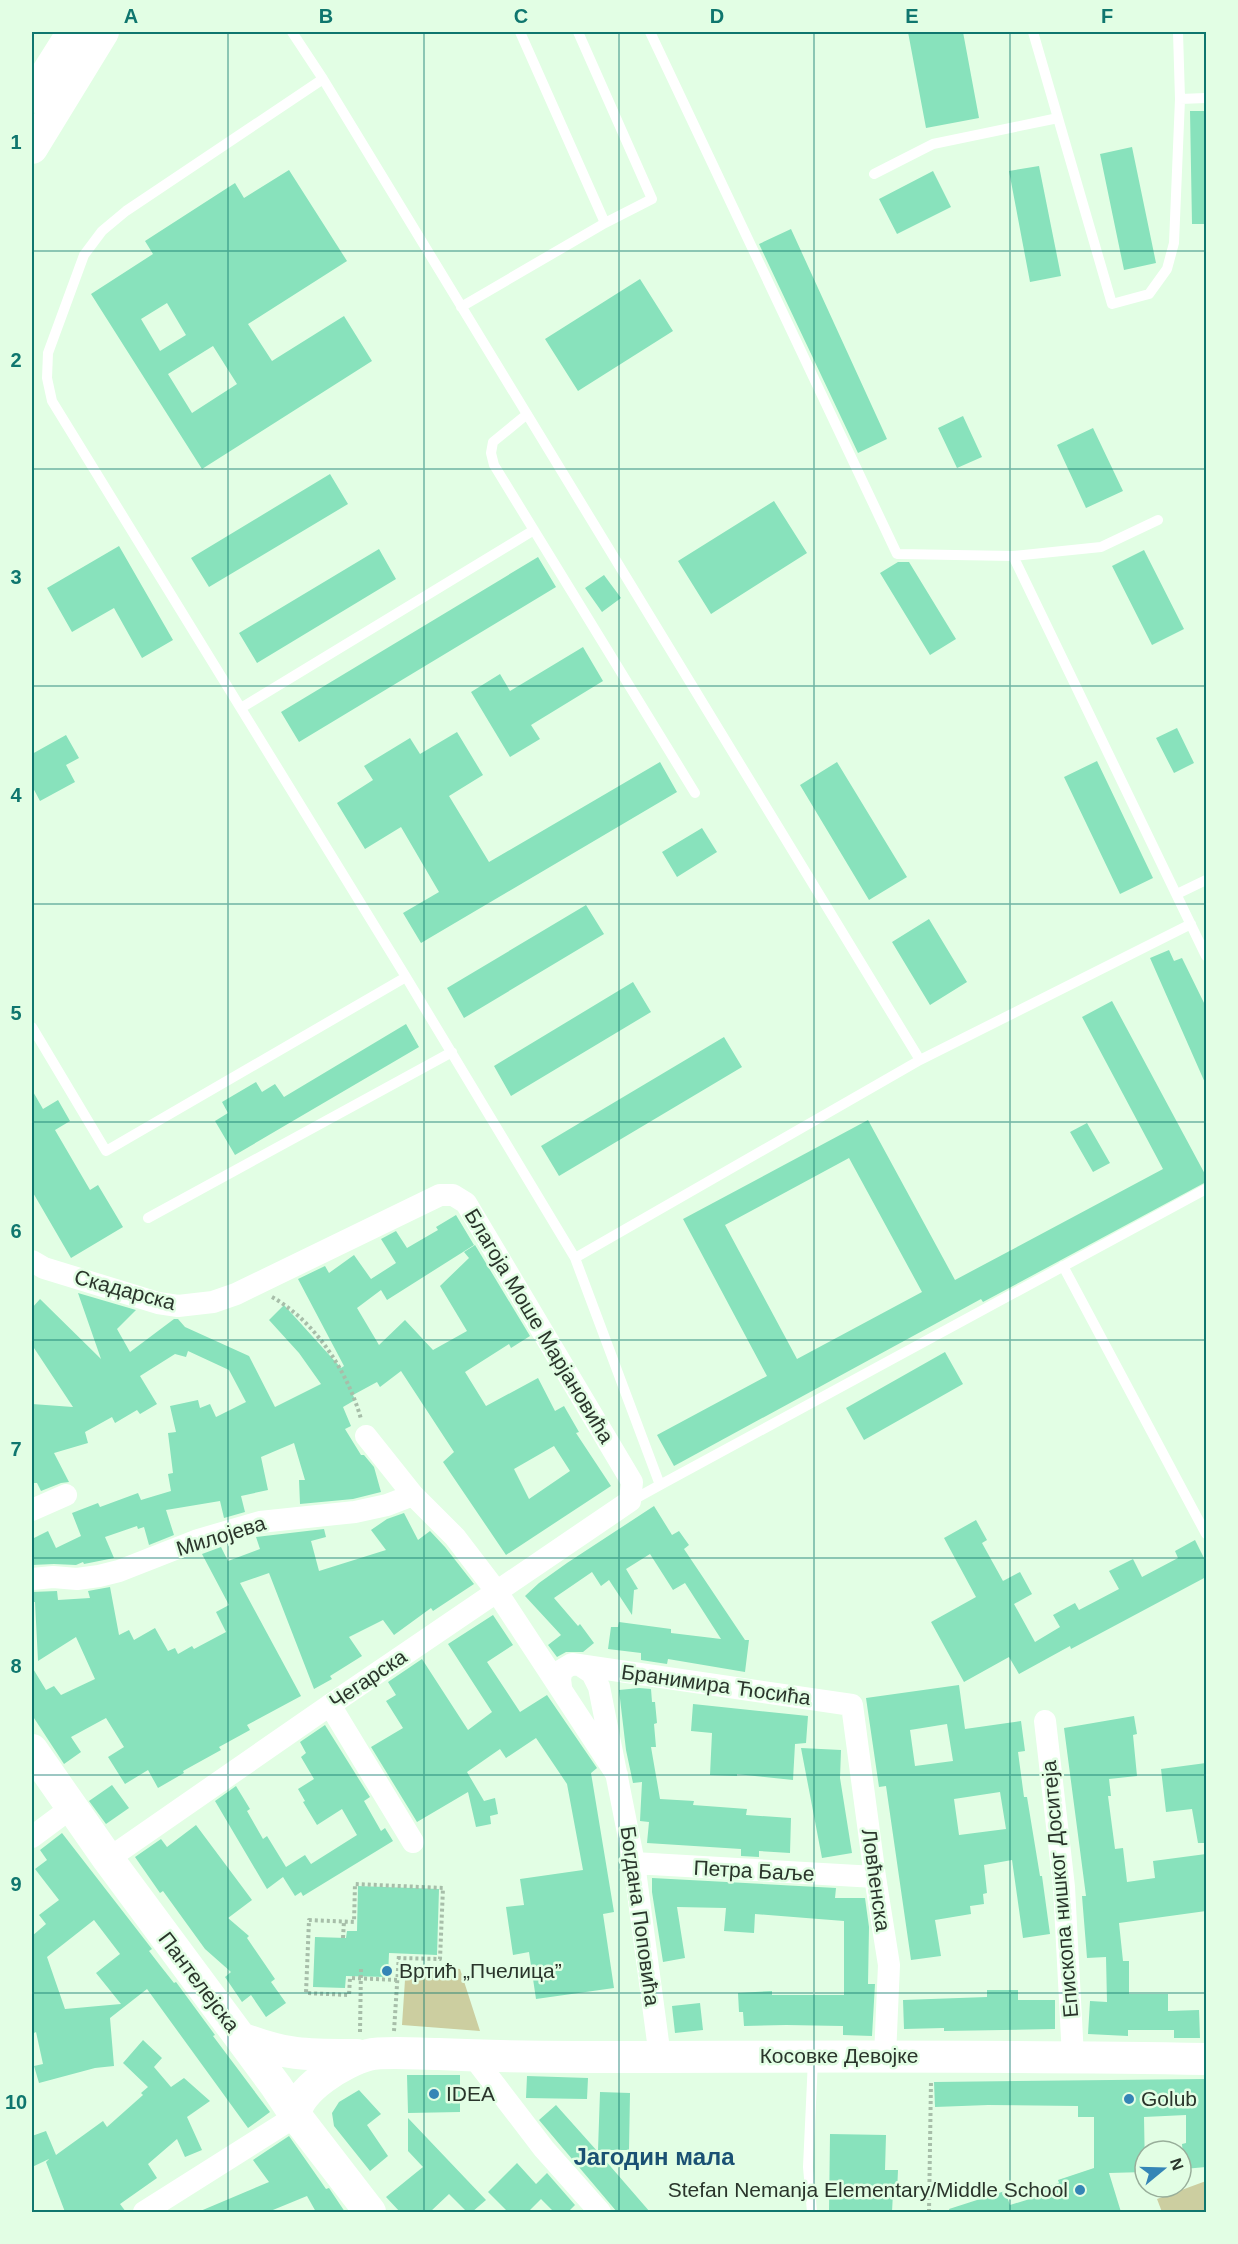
<svg xmlns="http://www.w3.org/2000/svg" width="1238" height="2244" font-family="Arial,sans-serif">
<rect width="100%" height="100%" fill="#e2fee4"/>
<path fill="#cccea0" d="M406 1965 460 1969 480 2031 402 2025Z
M1206 2181V2212H1162L1157 2199Z"/>
<path fill="#88e2bc" fill-rule="evenodd" d="M908 32H963L979 118 926 128Z
M1190 111H1206V224H1192Z
M1132 147 1156 263 1124 270 1100 154Z
M1039 166 1061 276 1030 282 1009 171Z
M289 170 347 261 248 324 272 361 344 316 372 361 202 469 91 294 153 254 145 241 235 183 244 198ZM167 303 186 335 160 351 141 319ZM213 346 237 384 192 413 168 374Z
M933 171 951 207 897 234 879 199Z
M791 229 887 439 858 453 759 244Z
M640 279 673 331 578 391 545 339Z
M963 416 982 457 957 468 938 428Z
M1093 428 1123 491 1086 508 1057 445Z
M330 474 348 504 209 587 191 558Z
M774 501 807 553 711 614 678 561Z
M119 546 173 640 142 658 114 608 72 632 47 588Z
M379 549 396 579 257 663 239 633Z
M1144 550 1184 629 1152 645 1112 566Z
M538 557 556 587 299 742 281 712Z
M898 562H909L956 639 930 655 880 573Z
M604 575 621 598 602 612 585 588Z
M583 647 603 681 531 725 540 739 510 757 471 692 500 674 510 691Z
M1177 728 1194 763 1174 773 1156 738Z
M457 732 483 775 449 796 489 862 660 762 677 792 421 943 403 913 439 892 401 827 365 849 337 803 373 780 364 766 410 738 420 754Z
M66 735 79 758 66 765 75 782 40 801 32 786V754Z
M1097 761 1153 878 1120 894 1064 777Z
M837 762 907 877 869 900 800 785Z
M702 828 717 852 677 877 662 852Z
M586 905 604 934 464 1018 447 988Z
M929 919 967 982 930 1005 892 942Z
M1169 950 1174 961 1182 958 1206 1007V1085L1150 958Z
M633 982 651 1012 511 1096 494 1066Z
M1112 1001 1206 1176V1182L983 1302 981 1299 674 1466 657 1435 767 1376 683 1219 868 1120 955 1280 1163 1169 1082 1017ZM849 1158 922 1292 797 1359 725 1225Z
M406 1024 419 1047 235 1155 215 1121 228 1113 222 1102 256 1082 262 1092 275 1084 284 1097Z
M724 1037 742 1067 559 1176 541 1146Z
M32 1090 43 1109 58 1100 70 1121 55 1130 90 1190 98 1185 123 1227 71 1258 32 1191Z
M1087 1123 1110 1163 1093 1172 1070 1132Z
M456 1215 474 1245 387 1300 381 1290 357 1308 379 1345 405 1320 433 1350 467 1331 440 1286 469 1258 464 1252 475 1245 530 1336 511 1348 509 1344 465 1372 486 1406 538 1378 555 1411 564 1406 579 1432 576 1433 611 1486 506 1555 443 1462 454 1452 401 1371 380 1387 377 1382 353 1395 355 1400 343 1407 351 1426 345 1429 361 1455H364L374 1467 381 1492 353 1499 300 1504 299 1480H305L294 1443 261 1457 268 1490 241 1496 245 1512 224 1518 220 1501 166 1510 174 1535 149 1545 144 1527 138 1529 137 1526 105 1537 114 1558 84 1564 83 1562 76 1565 54 1564 32 1565V1539L48 1531 56 1548 81 1536 72 1513 98 1503 100 1507 138 1493 141 1500 171 1491 168 1474 173 1473 168 1433 176 1432 170 1406 198 1400 200 1408 210 1404 216 1417 246 1402 229 1370 188 1351 186 1357 175 1354 140 1376 157 1404 140 1414 137 1410 115 1423 112 1417 85 1432 88 1443 54 1453 69 1482 61 1483 41 1491 37 1483H32V1404L73 1407 32 1345V1308L40 1299 101 1359 78 1293 136 1310 117 1329 130 1352 174 1319H178L185 1327 249 1356 275 1407 321 1384 299 1353 269 1320 284 1305 341 1368 344 1366 298 1279 325 1266 329 1273 354 1255 371 1279 396 1263 381 1239 396 1231 407 1248 438 1230 436 1227ZM554 1446 570 1471 529 1499 514 1469Z
M945 1352 963 1384 864 1440 846 1408Z
M654 1506 672 1535 679 1531 689 1545 684 1549 745 1640H749L745 1672 668 1659 667 1664 641 1660V1653L608 1649 611 1627H618L619 1622 671 1629V1633L721 1639 685 1583 673 1590 650 1554 626 1569 638 1589 634 1590 632 1615 609 1580 601 1586 592 1572 554 1598 578 1626 580 1624 594 1643 583 1652H566L557 1657 548 1645 561 1635 525 1596 539 1583 567 1563Z
M404 1513 418 1540 430 1531 445 1547 474 1584 433 1611 431 1608 394 1635 383 1620 349 1637 362 1656 330 1676 332 1679 314 1689 269 1573 240 1583 301 1696 247 1725 250 1730 219 1747 221 1750 183 1771 184 1773 158 1788 148 1770 125 1784 108 1757 124 1747 106 1718 71 1737 81 1752 64 1764 32 1715V1667L46 1690 54 1686 61 1695 95 1679 76 1637 38 1661 35 1602H32V1592L57 1591 58 1600 90 1598 88 1591 110 1587 119 1635 129 1630 134 1640 155 1628 168 1651 175 1648 178 1654 192 1646 194 1649 226 1632 216 1612 229 1605 202 1554 221 1547 228 1561 260 1549 256 1537 324 1529 326 1537 311 1541 319 1571 386 1550 371 1530 387 1519Z
M976 1520 987 1540 982 1543 1003 1581 1020 1572 1032 1594 1014 1604 1035 1642 1060 1627 1053 1615 1075 1603 1079 1610 1119 1589 1109 1571 1133 1559 1142 1577 1178 1558 1175 1551 1195 1540 1206 1562V1577L1071 1649 1070 1646 1019 1674 1009 1657 964 1682 931 1622 976 1597 944 1538Z
M493 1615 513 1645 487 1662 520 1712 547 1695 597 1768 591 1773 614 1912 603 1914 614 1988 536 1999 529 1952 513 1955 506 1907 524 1905 520 1879 583 1870 567 1784 536 1738 506 1758 500 1749 467 1772 484 1801 495 1798 498 1814 490 1816 491 1824 476 1827 468 1792 417 1822 371 1747 403 1728 386 1701 396 1695 388 1682 422 1659 468 1730 492 1712 448 1644Z
M959 1685 965 1729 1021 1721 1025 1751 1018 1752 1024 1797H1027L1040 1876H1042L1050 1934 1023 1938 1012 1860 984 1865 987 1893 983 1894 984 1904 970 1906 971 1914 935 1920 941 1956 911 1960 886 1786 879 1787 866 1698ZM947 1724 953 1761 915 1766 910 1730ZM1000 1792 1006 1829 959 1835 954 1799Z
M639 1688 651 1689 652 1702H655L657 1723 654 1724 656 1747H651L660 1799 694 1801 693 1805 747 1809 746 1815 791 1818 790 1853 759 1851V1857L741 1856V1849L647 1843 649 1822 640 1821 642 1782 633 1783 626 1750 619 1690Z
M693 1704 808 1716 806 1743 795 1744 793 1780 737 1774V1776L710 1775 712 1733 691 1731Z
M1134 1716 1137 1734 1133 1735 1137 1776 1109 1779 1111 1796H1108L1115 1849 1123 1848 1127 1882 1155 1878 1153 1861 1206 1854V1911L1119 1923 1123 1961H1129V1994H1168V2011L1199 2010 1200 2038H1174V2030H1128V2036L1088 2034 1090 2001 1107 2002 1106 1957 1087 1958 1082 1896H1086L1064 1728Z
M325 1725 370 1797 364 1801 381 1831 385 1828 393 1841 303 1896 301 1892 295 1896 283 1877 267 1889 215 1801 236 1786 250 1809 247 1811 263 1839 267 1836 286 1867 305 1855 311 1864 357 1835 342 1809 317 1825 303 1802 305 1801 298 1789 314 1779 301 1757 306 1753 300 1742Z
M801 1748 841 1750 840 1778 852 1853 822 1858Z
M1206 1763V1843H1198L1192 1809 1166 1812 1161 1769Z
M112 1785 129 1808 106 1824 89 1801Z
M196 1825 252 1900 228 1918 249 1936 247 1938 275 1979 271 1982 286 2003 266 2017 251 1995 242 2002 225 1977 231 1972 205 1949 163 1891 160 1893 135 1857 161 1839 167 1847Z
M62 1833 152 1949 149 1951 159 1964 174 1983 176 1982 215 2035 213 2036 270 2112 248 2128 147 1989 110 2018 114 2066 95 2068 39 2083 34 2066 43 2064 36 2032 32 2034V1936L46 1924 39 1915 59 1900 35 1869 47 1860 40 1850ZM94 1920 120 1954 96 1973 121 2004 65 2009 47 1957Z
M652 1878 836 1888 835 1898H865L869 1927 868 1984H875L872 2036 843 2035V2026L786 2025 744 2026 743 2012H739L738 1993 772 1991V1995H844V1921L755 1914 754 1933 724 1931 726 1908 677 1907 685 1958 663 1962 652 1892Z
M358 1886 439 1889 437 1955 389 1953 388 1977 346 1976 345 1988 313 1987 315 1937 346 1938 347 1931H357Z
M987 1990H1018V2000H1055V2029L944 2031V2028L904 2029 903 2000 987 1997Z
M700 2003 703 2030 675 2033 672 2006Z
M143 2040 162 2058 154 2067 171 2087 184 2078 210 2101 187 2117 202 2150 185 2157 177 2139 148 2164 157 2178 120 2204 126 2212H65L46 2162 49 2159 32 2167V2136L46 2131 56 2155 103 2121 107 2127 143 2095 141 2093 148 2087 123 2063Z
M407 2075H460V2112L408 2113Z
M527 2076 588 2078 587 2099 526 2098Z
M1206 2079V2167L1184 2169 1182 2144 1186 2143V2115L1144 2117 1145 2172 1109 2173 1121 2212H950L949 2209 1005 2191 1010 2205 1046 2194 1044 2188 1059 2183 1058 2180 1094 2168V2117H1078V2106L988 2105 935 2107 934 2082Z
M359 2090 381 2114 367 2125 388 2156 370 2171 334 2126 332 2113 339 2102Z
M600 2092 630 2093 629 2150H598Z
M556 2105 598 2152 650 2212H617L539 2120Z
M408 2118 486 2200 472 2212H467L449 2194 430 2212H400L386 2197 423 2167 408 2151Z
M830 2134 886 2135 885 2170H898L897 2193H893L892 2212H829Z
M289 2136 326 2189 329 2188 345 2212H316L307 2196 268 2212H198L269 2182 253 2160Z
M517 2163 536 2184 547 2173 575 2205 568 2212H554L541 2199 528 2212H508L488 2192Z"/>
<g fill="none" stroke-linecap="round" stroke-linejoin="round">
<path stroke="#a7bea9" stroke-width="4" stroke-dasharray="3 3" stroke-linecap="butt" d="M272 1297C315 1321 348 1372 361 1419
M343 1938 344 1921
M397 1980 350 1978 349 1995 306 1993 309 1920 354 1922 355 1884 443 1888 440 1959 398 1958
M394 2031 399 1954
M360 2032 361 1968
M929 2212 931 2080"/>
<path stroke="#fff" stroke-width="10" d="M292 32 323 79 920 1060 575 1258 660 1485 1206 1189
M578 32 652 199 605 223
M650 32 897 554 1013 556 1101 547 1158 520
M1033 32 1112 304 1149 294 1167 269 1174 243 1180 99 1178 32
M323 79 126 211 102 231 84 255 48 353 47 378 52 401 406 977 575 1258
M1180 99 1206 98
M874 174 933 144 1058 118
M461 307 605 223 520 32
M526 415 493 442 491 453 494 465 695 793
M1013 556 1206 956
M241 708 534 530
M1177 894 1206 880
M32 1027 106 1151 406 977
M920 1060 1191 924
M148 1218 452 1052
M1063 1266 1206 1534
M631 1501 660 1485
M812 2212 808 2167 813 2060"/>
<path stroke="#fff" stroke-width="22" d="M32 1261 44 1268 158 1303 178 1306 213 1302 236 1294 440 1195H453L466 1203 632 1482 630 1501 330 1705 108 1859
M366 1436 413 1495 455 1537 497 1592 617 1775
M32 1510 66 1495
M32 1579 53 1577 77 1579 99 1576 119 1571 198 1540 260 1522 355 1512 387 1505 413 1495
M580 1665 592 1673 599 1687 634 1863 660 2057
M561 1687 560 1679 562 1670 572 1664 852 1705 875 1877 889 1965 885 2056
M330 1705 413 1842
M1045 1721 1064 1887 1073 2057
M32 1837 71 1808
M634 1863 875 1877
M472 2055 544 2149 600 2212
M144 2212 296 2116"/>
<path stroke="#fff" stroke-width="32" d="M32 97 73 32
M32 148 103 32
M32 1750 108 1859 276 2086 296 2116 370 2212
M241 2038C286 2056 310 2055 357 2055
M296 2116C295 2090 345 2061 368 2055 384 2051 420 2054 438 2054 484 2056 529 2057 575 2057 785 2057 996 2055 1206 2059"/>
</g>
<path fill="none" stroke="#0f766e" stroke-width="1.5" stroke-opacity="0.55" d="M228 32V2212M424 32V2212M619 32V2212M814 32V2212M1010 32V2212M32 251H1206M32 469H1206M32 686H1206M32 904H1206M32 1122H1206M32 1340H1206M32 1558H1206M32 1775H1206M32 1993H1206"/>
<g fill="#3585b6" stroke="#e2fee4" stroke-width="2">
<circle cx="387" cy="1971" r="6"/>
<circle cx="434" cy="2094" r="6"/>
<circle cx="1129" cy="2099" r="6"/>
<circle cx="1080" cy="2190" r="6"/>
</g>
<g text-anchor="middle" stroke-width="5" stroke-linejoin="round" paint-order="stroke">
<g font-size="21" fill="#2a352b" stroke="#e2fee4">
<text transform="translate(125 1290) rotate(15)" y="7">Скадарска</text>
<text transform="translate(539 1326) rotate(59)" y="7">Благоја Моше Марјановића</text>
<text transform="translate(221 1536) rotate(-17)" y="7">Милојева</text>
<text transform="translate(368 1679) rotate(-34)" y="7">Чегарска</text>
<text transform="translate(716 1685) rotate(8)" y="7">Бранимира Ћосића</text>
<text transform="translate(754 1871) rotate(3)" y="7">Петра Баље</text>
<text transform="translate(876 1880) rotate(82)" y="7">Ловћенска</text>
<text transform="translate(1060 1889) rotate(-95)" y="7">Епископа нишког Доситеја</text>
<text transform="translate(640 1916) rotate(82)" y="7">Богдана Поповића</text>
<text transform="translate(199 1982) rotate(53)" y="7">Пантелејска</text>
<text x="839" y="2063">Косовке Девојке</text>
</g>
<g font-size="21" fill="#2a352b" stroke="#e2fee4" text-anchor="start">
<text x="399" y="1978">Вртић „Пчелица”</text>
<text x="446" y="2101">IDEA</text>
<text x="1141" y="2106">Golub</text>
<text x="1068" y="2197" text-anchor="end">Stefan Nemanja Elementary/Middle School</text>
</g>
<g font-size="24" font-weight="bold" fill="#1a5173" stroke="#e2fee4">
<text x="654" y="2165">Јагодин мала</text>
</g>
</g>
<rect width="1238" height="2244" fill="none" stroke="#e2fee4" stroke-width="66"/>
<g transform="translate(1163 2169) rotate(71)"><circle r="28" fill="#e2fee4" stroke="#98ae9a" stroke-width="1.5"/>
<path d="M0-4.5L10 22L0 15L-10 22Z" fill="#3585b6"/>
<text y="-9" font-size="16" font-weight="bold" text-anchor="middle" fill="#2a352b">N</text>
</g>
<rect x="33" y="33" width="1172" height="2178" fill="none" stroke="#0f766e" stroke-width="2"/>
<g font-size="20" text-anchor="middle" font-weight="bold" fill="#0f766e">
<text x="131" y="23">A</text>
<text x="326" y="23">B</text>
<text x="521" y="23">C</text>
<text x="717" y="23">D</text>
<text x="912" y="23">E</text>
<text x="1107" y="23">F</text>
<text x="16" y="149">1</text>
<text x="16" y="367">2</text>
<text x="16" y="584">3</text>
<text x="16" y="802">4</text>
<text x="16" y="1020">5</text>
<text x="16" y="1238">6</text>
<text x="16" y="1456">7</text>
<text x="16" y="1673">8</text>
<text x="16" y="1891">9</text>
<text x="16" y="2109">10</text>
</g>
</svg>
